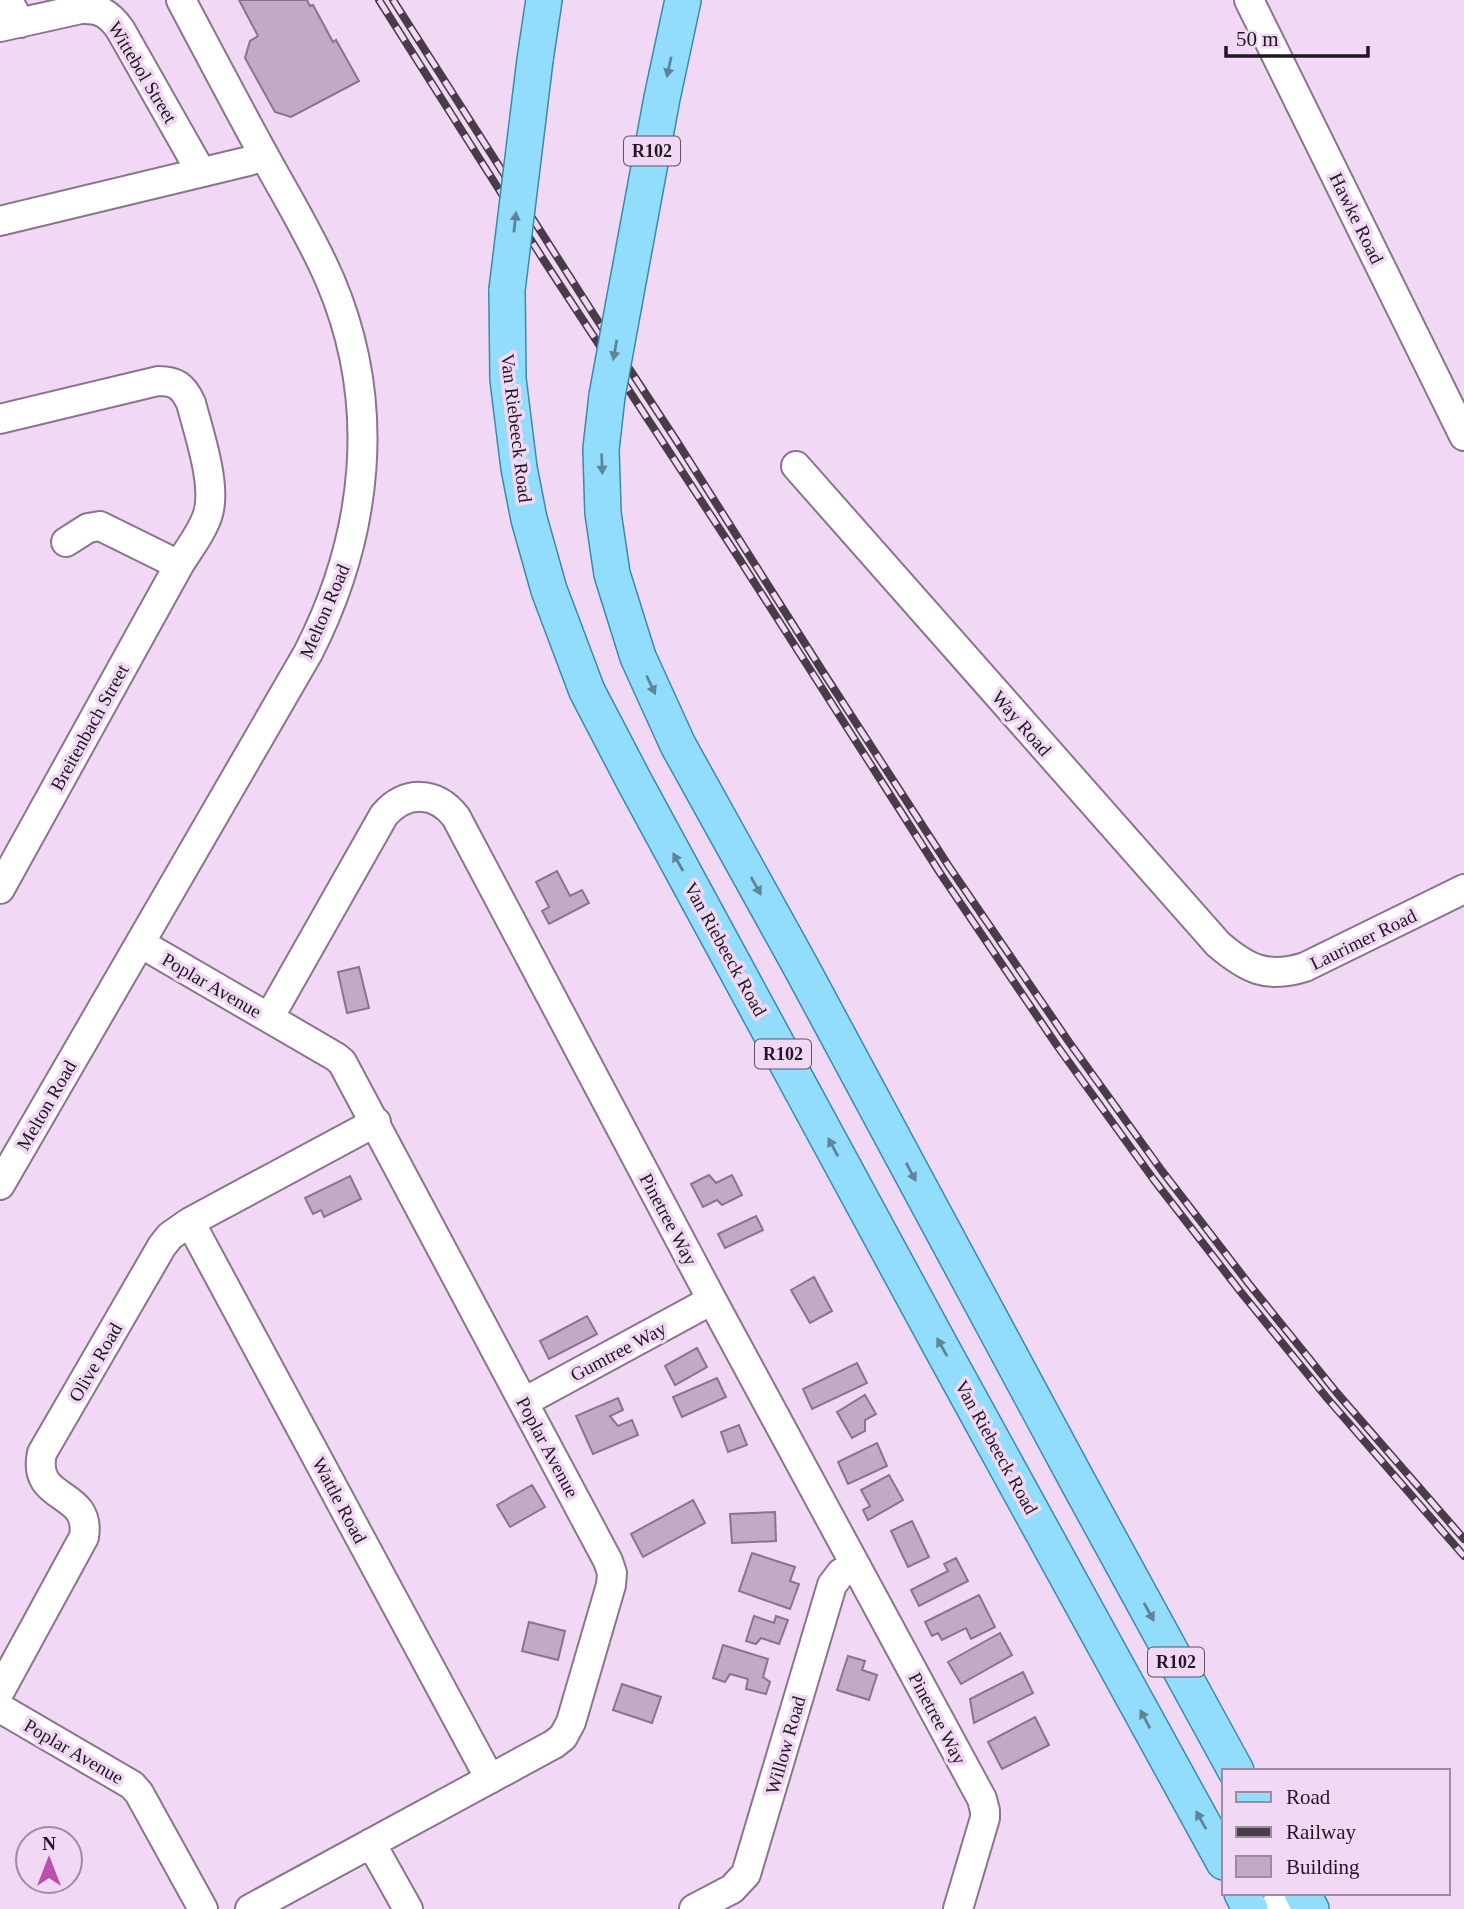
<svg xmlns="http://www.w3.org/2000/svg" width="1464" height="1909" font-family="'Times New Roman',serif">
<rect width="100%" height="100%" fill="#f1d8f4"/>
<path fill="#c1aac4" stroke="#8a748d" stroke-width="2" d="M239 0H307L310 6 313 5 333 42 336 40 359 81 291 117 275 112 245 58 250 41 258 36Z
M557 871 570 896 582 890 589 903 549 924 542 911 549 907 536 882Z
M359 967 369 1008 347 1013 338 972Z
M709 1175 716 1183 732 1175 742 1195 722 1205 717 1200 703 1207 691 1184Z
M350 1176 361 1199 324 1217 321 1210 313 1214 305 1198Z
M756 1216 763 1230 725 1248 718 1234Z
M814 1277 832 1311 810 1323 791 1290Z
M587 1316 597 1334 549 1359 540 1341Z
M697 1348 707 1367 675 1385 665 1366Z
M857 1363 867 1383 812 1409 803 1389Z
M717 1378 726 1397 682 1417 673 1397Z
M865 1395 876 1414 865 1420V1431L852 1438 837 1412Z
M618 1398 623 1410 610 1416 618 1426 632 1420 638 1435 593 1454 576 1416Z
M739 1425 747 1445 728 1452 721 1432Z
M877 1443 887 1466 848 1484 838 1462Z
M889 1475 903 1500 868 1520 863 1510 870 1506 861 1490Z
M532 1485 545 1507 510 1527 497 1505Z
M693 1500 705 1523 643 1557 631 1534Z
M775 1512 776 1541 732 1543 730 1514Z
M912 1521 929 1557 908 1567 891 1531Z
M752 1553 795 1567 790 1581 799 1584 790 1609 739 1591Z
M956 1558 968 1581 919 1606 911 1590 948 1571 944 1564Z
M979 1595 995 1627 971 1639 966 1628 942 1640 938 1633 932 1636 925 1622Z
M754 1616 774 1623 776 1616 788 1620 779 1644 761 1638 756 1644 746 1641Z
M529 1622 565 1631 558 1660 522 1651Z
M1000 1633 1012 1655 961 1684 948 1662Z
M723 1645 768 1659 763 1677 770 1682 766 1694 746 1689 748 1679 730 1674 725 1682 713 1678Z
M848 1656 865 1661 862 1670 877 1675 869 1700 837 1690Z
M1023 1672 1033 1693 974 1723 970 1699Z
M622 1684 661 1697 652 1723 613 1710Z
M1035 1717 1049 1745 1002 1769 988 1742Z"/>
<g fill="none" stroke-linecap="round" stroke-linejoin="round">
<defs>
<path id="minor" d="M8 0 20 23
M1249 0 1464 436
M0 27 81 9C100 8 109 14 120 29L201 172
M0 221 249 161 264 155
M0 419 158 381C176 381 183 386 191 403 199 434 218 488 207 517 201 534 188 550 179 565L0 889
M796 466 1218 944C1247 969 1267 979 1305 967L1464 889
M66 542 88 528 100 526 179 565
M140 943 336 1057 342 1062 608 1561 612 1573 611 1585 571 1722 563 1737 554 1744 250 1909
M269 1018 384 815C406 790 436 791 456 817L712 1300 982 1799 985 1811V1818L958 1909
M0 1185 308 653C368 536 383 404 330 280 312 238 288 199 266 159 237 106 209 53 181 0
M190 1222 490 1779
M524 1402 712 1300
M0 1691 84 1537C92 1489 31 1503 42 1453L162 1246 170 1236 190 1222 376 1122
M0 1708 132 1785 139 1793 203 1909
M371 1843 408 1909
M694 1909 732 1889 746 1874 832 1585 841 1573 855 1566
M1271 1909 1300 1893"/>
<path id="major" d="M535 60 544 0
M507 290 508 379 519 468 529 519 549 590 587 691 634 781 941 1347 1224 1862
M624 303 662 98 683 0
M607 396 601 449 603 513 612 574 638 657 678 745 801 967 1078 1482 1236 1771
M1242 1893 1250 1909
M1302 1893 1311 1909"/>
</defs>
<use href="#minor" stroke="#8b748d" stroke-width="32"/>
<use href="#major" stroke="#3b89ad" stroke-width="38"/>
<use href="#minor" stroke="#fff" stroke-width="28"/>
<use href="#major" stroke="#92ddfb" stroke-width="35"/>
<defs>
<path id="rail" d="M379 0 543 259 740 560 940 873 1058 1047 1154 1180 1240 1291 1327 1398 1464 1556
M393 0 596 318 676 440 825 675 948 865 1069 1042 1162 1171 1249 1284 1337 1393 1464 1539"/>
</defs>
<use href="#rail" stroke="#483c49" stroke-width="8"/>
<use href="#rail" stroke="#f1d8f4" stroke-width="5" stroke-dasharray="16" stroke-linecap="butt"/>
<defs>
<path id="major-bridge" d="M507 290 535 60
M607 396 624 303"/>
</defs>
<use href="#major-bridge" stroke="#3b89ad" stroke-width="38" stroke-linecap="butt"/>
<use href="#major-bridge" stroke="#92ddfb" stroke-width="35"/>
</g>
<defs><path id="oneway-solid" d="M-6-.8H1V-3.2L6.5 0L1 3.2V.8H-6Z" transform="scale(1.75)"/></defs>
<g fill="#5f8499">
<use href="#oneway-solid" transform="translate(669 67) rotate(102)"/>
<use href="#oneway-solid" transform="translate(515 222) rotate(-84)"/>
<use href="#oneway-solid" transform="translate(615 350) rotate(100)"/>
<use href="#oneway-solid" transform="translate(602 464) rotate(88)"/>
<use href="#oneway-solid" transform="translate(651 685) rotate(65)"/>
<use href="#oneway-solid" transform="translate(678 862) rotate(-119)"/>
<use href="#oneway-solid" transform="translate(756 886) rotate(61)"/>
<use href="#oneway-solid" transform="translate(833 1147) rotate(-118)"/>
<use href="#oneway-solid" transform="translate(911 1172) rotate(62)"/>
<use href="#oneway-solid" transform="translate(942 1347) rotate(-119)"/>
<use href="#oneway-solid" transform="translate(1149 1612) rotate(61)"/>
<use href="#oneway-solid" transform="translate(1145 1719) rotate(-118)"/>
<use href="#oneway-solid" transform="translate(1201 1820) rotate(-119)"/>
</g>
<g text-anchor="middle" stroke-width="7" stroke-linejoin="round" paint-order="stroke">
<g fill="#f1d8f4" stroke="#5f5160" stroke-width="2">
<rect x="624" y="136.5" width="56" height="29" rx="5"/>
<rect x="755" y="1039.5" width="56" height="29" rx="5"/>
<rect x="1148" y="1647.5" width="56" height="29" rx="5"/>
</g>
<g font-size="18" font-weight="bold" fill="#201721">
<text x="652" y="157">R102</text>
<text x="783" y="1060">R102</text>
<text x="1176" y="1668">R102</text>
</g>
<g font-size="19" fill="#201721" stroke="#f1d8f4">
<text transform="translate(143 72) rotate(59)" y="7">Wittebol Street</text>
<text transform="translate(1357 218) rotate(64)" y="7">Hawke Road</text>
<text transform="translate(517 428) rotate(83)" y="7">Van Riebeeck Road</text>
<text transform="translate(324 611) rotate(-67)" y="7">Melton Road</text>
<text transform="translate(1022 723) rotate(49)" y="7">Way Road</text>
<text transform="translate(89 727) rotate(-61)" y="7">Breitenbach Street</text>
<text transform="translate(1363 939) rotate(-26)" y="7">Laurimer Road</text>
<text transform="translate(726 949) rotate(61)" y="7">Van Riebeeck Road</text>
<text transform="translate(212 985) rotate(30)" y="7">Poplar Avenue</text>
<text transform="translate(46 1105) rotate(-60)" y="7">Melton Road</text>
<text transform="translate(669 1219) rotate(62)" y="7">Pinetree Way</text>
<text transform="translate(618 1351) rotate(-28)" y="7">Gumtree Way</text>
<text transform="translate(95 1362) rotate(-60)" y="7">Olive Road</text>
<text transform="translate(548 1447) rotate(62)" y="7">Poplar Avenue</text>
<text transform="translate(997 1447) rotate(61)" y="7">Van Riebeeck Road</text>
<text transform="translate(340 1500) rotate(62)" y="7">Wattle Road</text>
<text transform="translate(938 1718) rotate(62)" y="7">Pinetree Way</text>
<text transform="translate(785 1745) rotate(-74)" y="7">Willow Road</text>
<text transform="translate(74 1751) rotate(30)" y="7">Poplar Avenue</text>
</g>
</g>
<rect x="1222" y="1769" width="228" height="126" fill="#f1d8f4" stroke="#9d8ba0" stroke-width="2"/>
<rect x="1236" y="1792" width="35" height="10" fill="#92ddfb" stroke="#9d8ba0" stroke-width="2"/>
<text x="1286" y="1804" font-size="21" fill="#201721">Road</text>
<rect x="1236" y="1827" width="35" height="10" fill="#483c49" stroke="#9d8ba0" stroke-width="2"/>
<text x="1286" y="1839" font-size="21" fill="#201721">Railway</text>
<rect x="1236" y="1856" width="35" height="21" fill="#c1aac4" stroke="#9d8ba0" stroke-width="2"/>
<text x="1286" y="1874" font-size="21" fill="#201721">Building</text>
<g transform="translate(49 1860)"><circle r="33" fill="#f1d8f4" stroke="#9d8ba0" stroke-width="2"/>
<path d="M0-5L12 26L0 18L-12 26Z" fill="#bd4eac"/>
<text y="-10" font-size="19" font-weight="bold" text-anchor="middle" fill="#201721">N</text>
</g>
<path d="M1226 46v10h142v-10" fill="none" stroke="#201721" stroke-width="3.5"/>
<text x="1236" y="46" font-size="21" fill="#201721" stroke="#f1d8f4" stroke-width="5" paint-order="stroke">50 m</text>
</svg>
